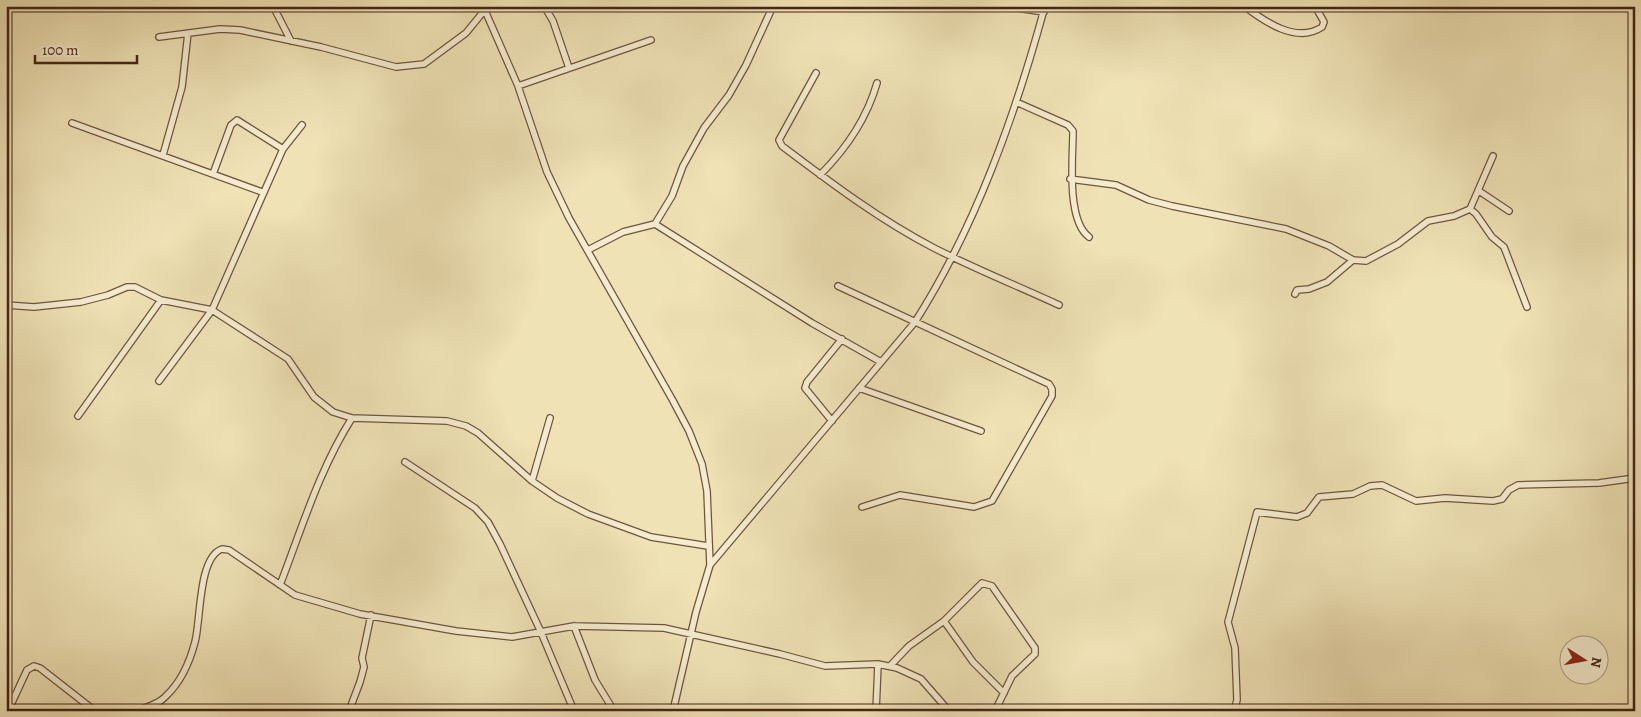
<svg xmlns="http://www.w3.org/2000/svg" width="1641" height="717" font-family="Alegreya,serif">
<rect width="100%" height="100%" fill="#efe2b5"/>
<filter id="stains"><feTurbulence type="fractalNoise" baseFrequency=".004" numOctaves="4"/><feColorMatrix values="0 0 0 0 .2 0 0 0 0 .09 0 0 0 0 .02 0 0 0 .5 -.17"/></filter>
<radialGradient id="worn" r=".72"><stop offset=".6" stop-color="#630" stop-opacity="0"/><stop offset="1" stop-color="#630" stop-opacity=".3"/></radialGradient>
<g fill="none" stroke-linecap="round" stroke-linejoin="round">
<defs>
<path id="street" d="M273 6 291 41
M483 6 518 86 547 172 569 218 672 399 689 431 702 464 707 491 710 565 696 612 673 711
M544 6 553 21 569 68
M1003 6 1044 12
M1244 6C1265 22 1297 44 1322 27L1324 22 1315 6
M159 37 220 29 240 30 321 47 396 67 424 64 466 33 488 6
M816 73 779 140 782 146C831 183 880 220 934 248 975 269 1018 286 1059 305
M518 86 651 40
M1016 102 1068 125 1073 131C1073 157 1066 220 1089 237
M72 123 262 192
M163 155 182 87 188 33
M213 174 231 125 237 120 283 149
M820 175C846 149 867 118 877 83
M1070 179 1116 185 1149 200 1172 206 1286 229 1329 246 1353 260 1366 261 1398 244 1428 221 1454 216 1470 209 1493 156
M1479 191 1509 211
M1470 209 1476 214 1492 237 1504 247 1527 307
M655 224 812 323 881 362
M588 250 623 232 655 224 672 196 683 166 704 128 729 95 746 65 773 6
M838 286 1049 384 1052 389V396L992 501 974 507 900 495 862 507
M1295 294 1297 290 1309 289 1327 282 1353 260
M6 305 34 307 81 302 108 295 127 287H135L161 300 212 310 288 359 314 397 333 412 352 418 447 421 466 426 478 433 532 481 557 498 588 514 651 537 708 546
M159 381 212 310 283 149 302 125
M859 388 981 431
M78 416 161 300
M832 421 805 388 807 382 842 339
M405 462 475 508 488 522 500 544 540 630 574 711
M532 481 550 418
M710 565 915 322C976 226 1015 116 1045 6
M280 585C302 528 319 470 352 418
M944 621 973 662 1004 693
M574 626 595 680 614 711
M890 666 909 646 944 621 982 583 992 586 1035 648V654L1012 676 995 711
M8 711 27 670 34 666 40 668 95 711
M135 711C145 708 159 704 166 696 181 682 190 661 195 642 201 620 198 557 222 549L229 550 295 595 360 614 456 631 512 637 574 626 664 628 780 654 825 666 878 664 897 668 921 679 949 711
M349 711 360 682 364 667 362 658 371 615
M876 711 878 664
M1234 711 1237 700 1235 648 1228 622 1257 512 1297 517 1307 513 1319 497 1353 494 1370 486 1382 485 1416 501 1445 498 1493 501 1502 499 1509 490 1518 485 1599 483 1635 478"/>
</defs>
<use href="#street" stroke="#6f5440" stroke-width="8"/>
<use href="#street" stroke="#f5eccf" stroke-width="5.5"/>
</g>
<rect width="1641" height="717" fill="none" stroke="#efe2b5" stroke-width="25"/>
<rect x="8" y="8" width="1626" height="702" fill="none" stroke="#442519" stroke-width="2.5"/>
<rect x="12" y="12" width="1616" height="692" fill="none" stroke="#442519"/>
<g transform="translate(1584 660) rotate(101)"><circle r="24" fill="#f5eccf" stroke="#ae9c86"/>
<path d="M0-4L9 19L0 12L-9 19Z" fill="#8f2418"/>
<text y="-8" font-size="14" font-weight="bold" text-anchor="middle" fill="#442519">N</text>
</g>
<path d="M35 55v8h102v-8" fill="none" stroke="#442519" stroke-width="2.5"/>
<text x="42" y="55" font-size="15" fill="#442519" stroke="#f5eccf" stroke-width="4" paint-order="stroke">100 m</text>
<rect width="100%" height="100%" filter="url(#stains)"/>
<rect width="100%" height="100%" fill="url(#worn)"/>
</svg>
